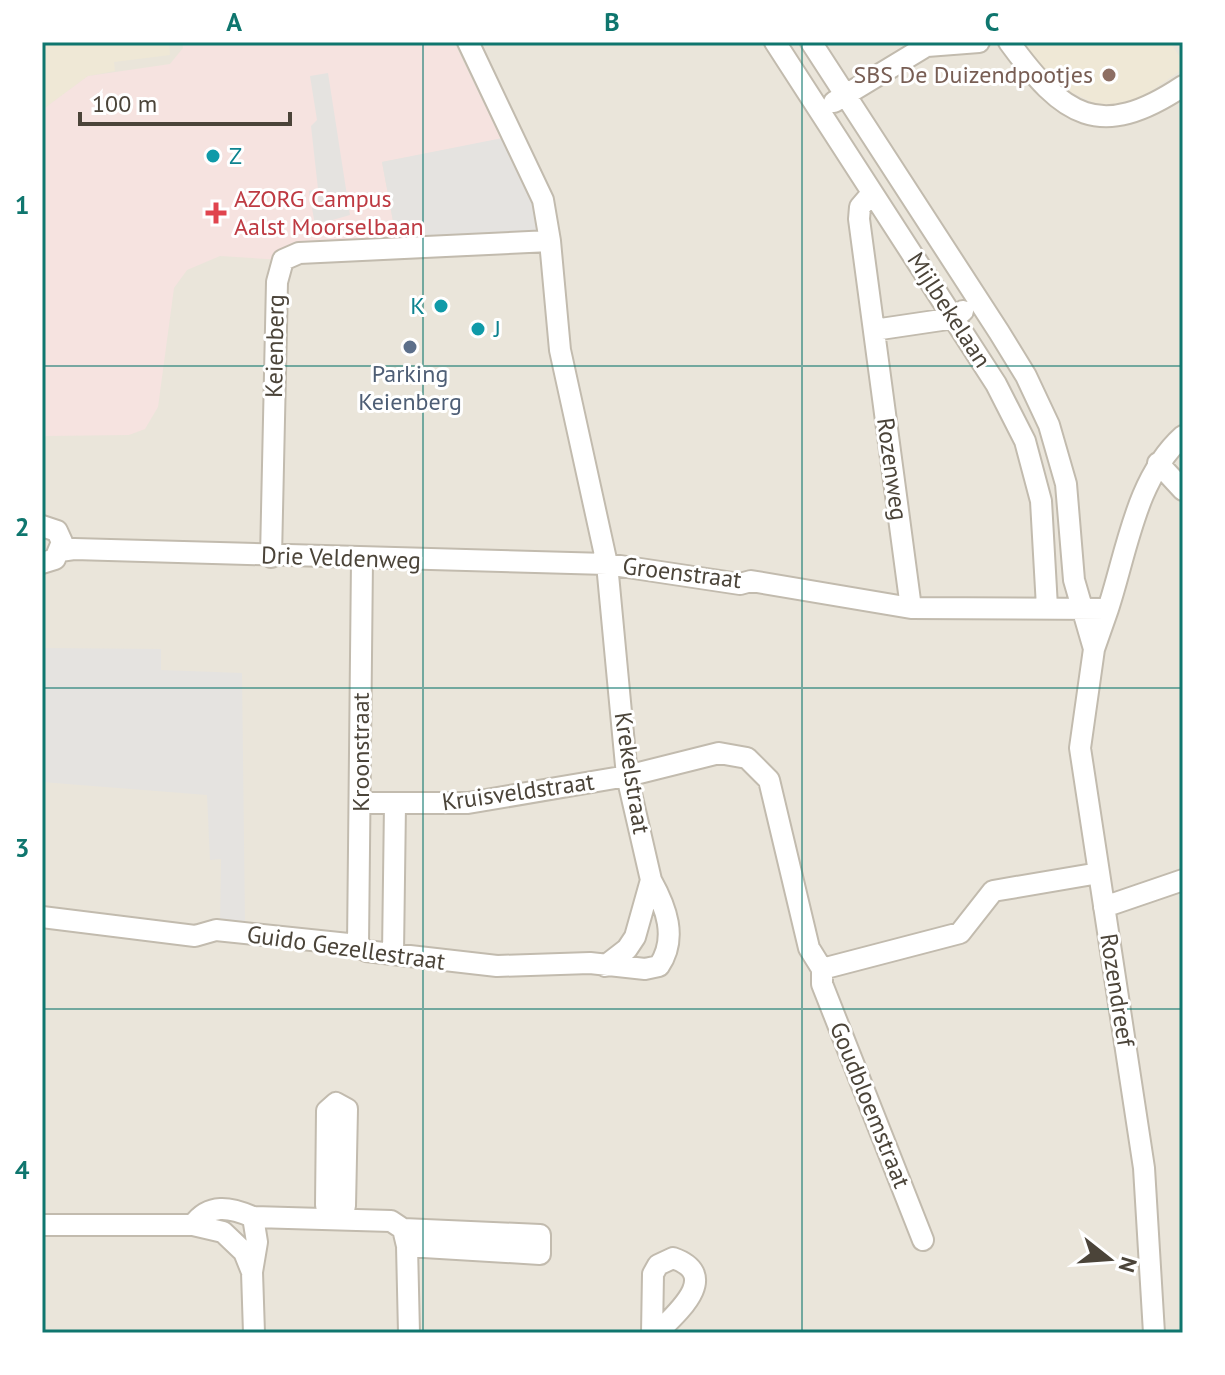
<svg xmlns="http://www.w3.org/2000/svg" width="1225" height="1375" font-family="'PT Sans',sans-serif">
<rect width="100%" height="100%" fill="#f6f3ec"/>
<path fill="#eae5da" d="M42 42H1183V1333H42Z"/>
<path fill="#efe8d6" d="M42 42H169L170 55 114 62 115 71 88 76 42 110Z
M1022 42H1170L1183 62V69L1135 102 1102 107 1050 82Z"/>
<path fill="#f6e3e0" d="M182 42H454L501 139 382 162 398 248 283 260 220 256 187 270 174 288 158 407 145 429 129 435 46 436 42 441V110L88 76 170 64 183 48Z"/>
<path fill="#e5e3e0" d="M328 73 350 215 315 225 309 191 318 189 311 126 317 120 310 76Z
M513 136 550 241 398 248 382 162Z
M42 648 161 649V670L242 673 245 925 220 922 221 859 210 860 207 795 42 782Z"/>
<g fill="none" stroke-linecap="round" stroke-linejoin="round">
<defs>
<path id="minor" d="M468 42 543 200 550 241 560 350 607 564 740 584 751 581 911 608 1108 609C1127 551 1136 478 1183 436
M775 42 996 384 1025 441 1041 501 1047 607
M811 42 999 332 1026 376 1049 425 1066 484 1074 580 1094 649
M1009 42C1063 116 1099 142 1183 86
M927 46 979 42
M834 102 933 42
M872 193 860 207 859 219 911 608
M874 330 955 318 963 311
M1158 463 1183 490
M42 526 57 531 62 542 55 559 42 563
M60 551 74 549 607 564 627 776 651 880 635 937 627 949 605 966
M271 557 277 282 283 260 299 253 550 241
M1108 609 1094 649 1080 748 1144 1168 1154 1333
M361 803H468L627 776 719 753 747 758 769 780 809 948 822 969V984L923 1240
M1104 907 1183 880
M42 917 195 936 216 930 358 945 366 951 497 966 590 963 645 969 659 966C678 938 666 907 651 880
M358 945 362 560
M393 953 395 804
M822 969 960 933 993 891 1099 873
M336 1103 347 1109 345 1206 334 1218 326 1205 327 1111Z
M42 1225H193L223 1232 244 1252 252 1272 254 1333
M193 1225C209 1203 230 1207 253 1217L391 1221 403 1229 407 1246 409 1333
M403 1229 540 1235V1254L407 1246
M252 1272 257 1242 253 1217
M652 1333 653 1274 658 1265 673 1258C722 1275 677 1313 657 1333"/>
</defs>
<use href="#minor" stroke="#c2bbae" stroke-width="24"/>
<use href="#minor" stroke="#fff" stroke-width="20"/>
</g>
<path fill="none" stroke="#0f766e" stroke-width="2" stroke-opacity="0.55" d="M423 42V1333M802 42V1333M42 366H1183M42 688H1183M42 1009H1183"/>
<circle fill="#8d6e63" stroke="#fff" stroke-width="3" cx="1109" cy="75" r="8"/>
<g fill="#0f9aa8" stroke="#fff" stroke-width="3">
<circle cx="213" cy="156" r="8"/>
<circle cx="441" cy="306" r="8"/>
<circle cx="478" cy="329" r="8"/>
</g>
<path fill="#e0444e" stroke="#fff" stroke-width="3" d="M212 201h8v8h8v8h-8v8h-8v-8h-8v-8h8z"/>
<circle fill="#5c6f8a" stroke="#fff" stroke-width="3" cx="410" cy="347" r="8"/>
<g text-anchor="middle" stroke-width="6" stroke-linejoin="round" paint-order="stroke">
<g font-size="24" fill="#785e54" stroke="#fff" text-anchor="end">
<text x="1093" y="83">SBS De Duizendpootjes</text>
</g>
<g font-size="24" fill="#0d838f" stroke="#fff" text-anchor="start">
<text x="229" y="164">Z</text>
<text x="425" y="314" text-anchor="end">K</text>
<text x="494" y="337">J</text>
</g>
<g font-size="24" fill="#be3a42" stroke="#fff" text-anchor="start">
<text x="234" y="207">AZORG Campus<tspan x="234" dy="28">Aalst Moorselbaan</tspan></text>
</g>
<g font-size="24" fill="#4b4439" stroke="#fff">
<text transform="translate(949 310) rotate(57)" y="8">Mijlbekelaan</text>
<text transform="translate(275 346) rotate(-89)" y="8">Keienberg</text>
<text transform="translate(892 469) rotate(82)" y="8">Rozenweg</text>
<text transform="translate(341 558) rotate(2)" y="8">Drie Veldenweg</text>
<text transform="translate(682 573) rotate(7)" y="8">Groenstraat</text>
<text transform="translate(361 752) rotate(-90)" y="8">Kroonstraat</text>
<text transform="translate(632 773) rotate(81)" y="8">Krekelstraat</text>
<text transform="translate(518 792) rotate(-8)" y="8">Kruisveldstraat</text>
<text transform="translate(346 948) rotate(8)" y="8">Guido Gezellestraat</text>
<text transform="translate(1117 990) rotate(81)" y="8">Rozendreef</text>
<text transform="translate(870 1105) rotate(68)" y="8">Goudbloemstraat</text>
</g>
<g font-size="24" fill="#4e5e75" stroke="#fff">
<text x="410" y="382">Parking<tspan x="410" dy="28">Keienberg</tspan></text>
</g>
</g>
<rect width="1225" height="1375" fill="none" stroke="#ffffff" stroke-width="88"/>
<g transform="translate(1109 1259) rotate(107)" stroke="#ffffff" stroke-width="6" paint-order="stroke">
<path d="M0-6L14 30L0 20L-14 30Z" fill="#4b4439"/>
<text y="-12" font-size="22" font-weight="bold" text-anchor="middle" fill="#4b4439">N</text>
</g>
<path d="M80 112v12h210v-12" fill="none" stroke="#4b4439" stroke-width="4"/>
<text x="92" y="112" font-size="24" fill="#4b4439" stroke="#ffffff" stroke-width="6" paint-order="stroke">100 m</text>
<rect x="44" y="44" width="1137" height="1287" fill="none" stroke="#0f766e" stroke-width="3"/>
<g font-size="26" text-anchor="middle" font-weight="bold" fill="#0f766e">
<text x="234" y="31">A</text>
<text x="612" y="31">B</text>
<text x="992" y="31">C</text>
<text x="22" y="214">1</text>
<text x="22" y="536">2</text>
<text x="22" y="857">3</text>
<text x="22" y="1179">4</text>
</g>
</svg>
